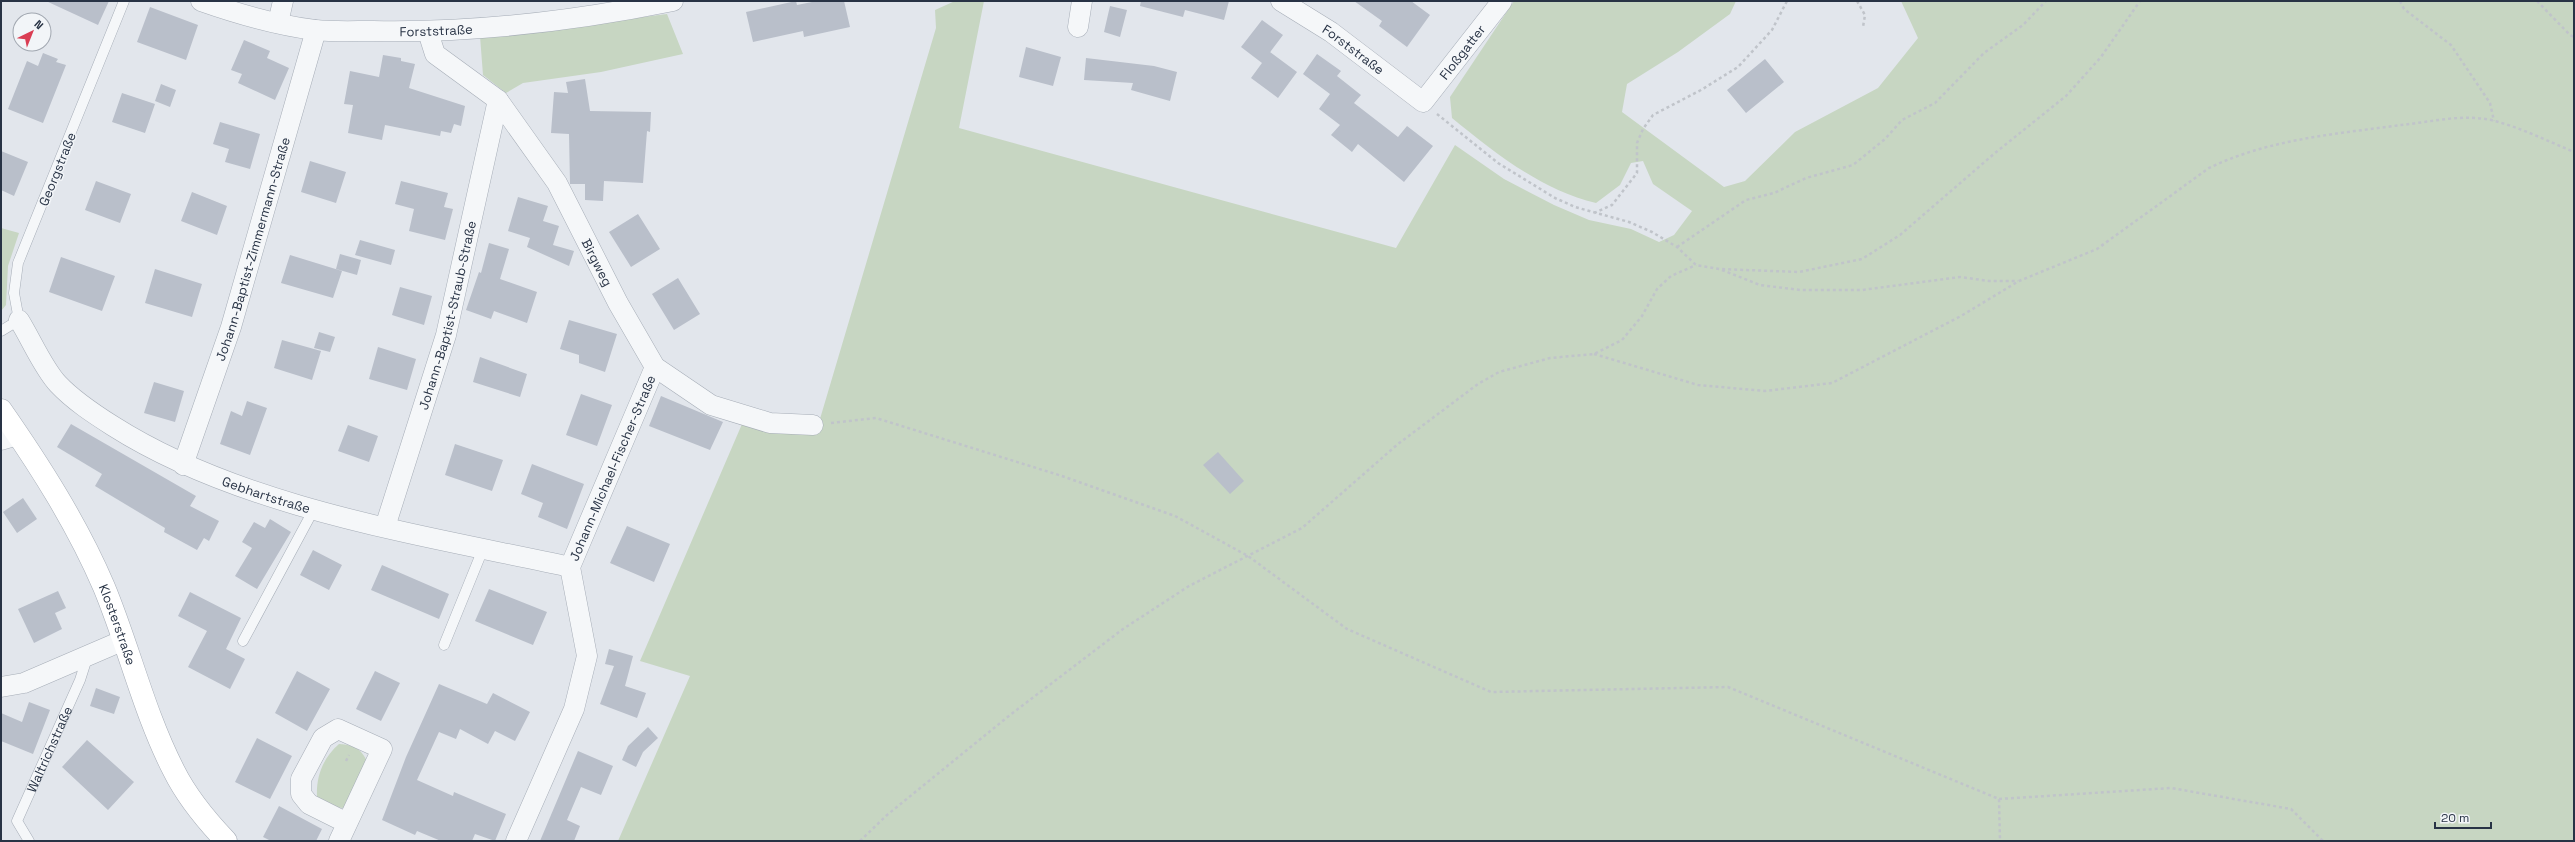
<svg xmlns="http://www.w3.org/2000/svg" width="2575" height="842" font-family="'Space Grotesk',sans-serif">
<rect width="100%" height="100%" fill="#e2e6ec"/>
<path fill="#c7d6c2" d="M955 1H984L959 128 1396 248 1455 145 1504 179 1554 205 1589 220 1631 229 1659 242 1674 235 1692 211 1653 184 1643 161 1631 163 1620 185 1596 203C1541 190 1495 153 1452 118L1450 97 1514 1H1736L1730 14 1678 52 1627 84 1622 112 1724 187 1745 181 1795 132 1878 88 1918 38 1901 1H2574V841H618L690 676 640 661 742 424 817 429 936 28 935 10Z
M667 14 683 54 601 72 523 83 506 93 483 75 480 36C543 34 604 21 667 14Z
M1 228 19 233 8 266 6 305 1 311Z
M339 744C356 745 363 750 369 766L344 808 329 807 317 797C316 776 323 758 339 744Z"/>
<path fill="#b9bfca" d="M46 1H109L98 25Z
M796 1 797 5 817 1H844L850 27 804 37 803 31 753 42 746 12Z
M1141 1H1229L1224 20 1185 10 1183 17 1140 6Z
M1354 1H1411L1430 15 1407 47 1379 26 1382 21Z
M1110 6 1127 10 1120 37 1104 32Z
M150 7 198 25 186 60 137 42Z
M1262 20 1283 35 1262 63 1241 47Z
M244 40 270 51 267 58 289 68 275 100 238 83 242 74 231 70Z
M1026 47 1061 57 1053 86 1019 77Z
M1270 52 1297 72 1278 98 1251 78Z
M43 53 58 59 56 62 66 65 43 123 8 109 27 61 38 66Z
M1317 54 1341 71 1337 76 1361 95 1354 103 1398 137 1407 126 1433 146 1404 182 1358 144 1352 152 1331 135 1340 125 1319 109 1330 94 1303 74Z
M383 55 401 58V61L415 64 409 88 465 106 461 126 454 124 451 133 441 131 440 136 385 125 382 140 348 133 353 105 344 104 350 71 379 77Z
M1086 58 1154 66 1177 72 1170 101 1131 90 1133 83 1084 80Z
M1765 59 1784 82 1746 113 1727 90Z
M585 79 590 111 651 112 650 132 647 131 643 183 604 181 603 201 585 200V184H570L569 134 551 133 554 92 568 93 566 82Z
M161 84 176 90 170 107 155 101Z
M122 93 155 104 145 133 112 122Z
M220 122 260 134 250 169 225 162 229 149 213 144Z
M1 151 28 162 14 196 1 190Z
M310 161 346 172 336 203 301 192Z
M96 181 131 194 120 223 85 210Z
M401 181 448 193 444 207 453 209 445 240 409 231 414 209 395 204Z
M192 192 227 206 217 235 181 221Z
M518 197 548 206 543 221 559 226 553 245 574 251 569 266 527 247 530 238 508 231Z
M638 214 660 249 631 267 609 232Z
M360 240 395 250 391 265 355 255Z
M489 243 509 249 500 279 537 292 527 323 494 311 491 319 466 310 479 272 481 273Z
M340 254 361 260 357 275 336 269Z
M290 255 342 271 333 298 281 283Z
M61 257 115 276 102 311 49 292Z
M155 269 202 284 192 317 145 303Z
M678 278 700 314 674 330 652 294Z
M400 287 432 296 424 325 392 315Z
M569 320 617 334 605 372 579 363V355L560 349Z
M319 332 335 337 330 352 314 348Z
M282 340 321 351 312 380 274 368Z
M378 347 416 359 407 390 369 379Z
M480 357 527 374 520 397 473 382Z
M154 382 184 391 175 422 144 413Z
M581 394 612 405 597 446 566 435Z
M661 396 723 422 710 450 649 426Z
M247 401 267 408 250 455 220 444 231 411 242 416Z
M71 424 196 496 190 506 219 521 209 541 204 538 197 550 164 532 165 528 95 486 102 474 57 447Z
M348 425 378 436 369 462 338 451Z
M455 444 503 460 492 491 445 475Z
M1218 452 1244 481 1230 494 1203 465Z
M532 464 584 484 567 529 538 517 543 503 521 494Z
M23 498 37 519 17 533 3 512Z
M270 519 291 532 257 589 235 576 252 548 242 542 254 522 265 528Z
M627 526 670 544 654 582 610 563Z
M313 550 342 565 329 590 300 575Z
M382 565 449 594 439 619 371 590Z
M489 589 547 612 533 645 475 621Z
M58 591 66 608 55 613 62 629 34 643 18 609Z
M190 592 241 618 226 649 245 659 230 689 188 667 207 631 178 616Z
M609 649 633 656 625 686 646 693 637 718 600 704 614 666 605 664Z
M297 671 330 689 307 731 275 713Z
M375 671 400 683 381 721 356 709Z
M439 684 487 704 493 693 530 712 515 741 495 731 488 744 460 729 456 739 439 732 417 780 453 796 454 792 506 814 495 841 475 834 472 841H441L417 831 415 835 382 820 406 757Z
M96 688 120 697 114 714 90 706Z
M29 702 50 710 33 754 1 741V713L22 722Z
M648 727 658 738 643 752 636 767 622 760 628 746Z
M257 738 292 756 270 799 235 782Z
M87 740 134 782 108 810 62 767Z
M578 751 613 766 601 795 581 787 567 820 580 826 574 841H540Z
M279 806 322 829 316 841H271L263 837Z"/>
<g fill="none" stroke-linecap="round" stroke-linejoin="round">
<defs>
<g id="lane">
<path d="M1 331 19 320 14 293 18 263 124 1"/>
<path d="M243 641 314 509"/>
<path d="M444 645 483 549"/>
<path id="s1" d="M29 841 17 821 80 680 88 655"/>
</g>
<g id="street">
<path id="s2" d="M201 1C238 14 276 25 315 30 334 32 354 31 373 31 473 33 575 21 673 1"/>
<path id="s3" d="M1281 1 1331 32 1423 102 1502 1"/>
<path d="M278 23 283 1"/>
<path d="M1078 27 1082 1"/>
<path id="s4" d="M428 32 435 54 498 100 557 183 618 303 655 367 711 405 770 423 813 425"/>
<path id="s5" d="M19 320C31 339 43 368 58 384 74 401 94 414 113 426 242 508 422 535 570 567"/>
<path d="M1 440 18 435"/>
<path id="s6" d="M183 465 231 327 316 30"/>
<path id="s7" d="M385 527 446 335 498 100"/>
<path d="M1 687 24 683 124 640"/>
<path d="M339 841 382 749 338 729 323 738 301 779V794L309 804 347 823"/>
<path id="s8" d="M516 841 574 709 587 656 570 567 655 367"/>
</g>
<g id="secondary">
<path id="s9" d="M1 410C40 466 77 524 104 587 129 647 144 713 174 771 187 797 206 820 226 841"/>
</g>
</defs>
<use href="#lane" stroke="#a6adb7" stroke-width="11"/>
<use href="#street" stroke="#a6adb7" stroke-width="21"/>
<use href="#secondary" stroke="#a6adb7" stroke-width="23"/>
<path stroke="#c0c4ca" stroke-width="2.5" stroke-dasharray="3 3" stroke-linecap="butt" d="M1857 1 1865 15 1863 27
M2400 1 2404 9 2451 45 2490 103 2494 121
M2537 1 2570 35 2574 37
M1437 114 1498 163 1555 198 1575 207 1629 222 1652 232 1677 247 1696 265 1719 269 1799 272 1862 259 1900 235 1995 153 2066 96 2101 57 2140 1
M1594 213 1612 205 1637 173V143L1643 129 1653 115 1701 90 1738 67 1772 30 1787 1
M1677 247 1746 200 1774 193 1806 178 1853 165 1885 139 1902 120 1935 103 1984 53 2023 25 2046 1
M1722 270 1760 285 1800 290H1862L1960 277 1989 281H2018
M1594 354 1698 385 1765 391 1832 383 1961 316 2019 281 2097 249 2209 168C2269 139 2336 134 2401 125 2431 122 2465 113 2495 121 2521 128 2548 141 2574 152
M831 423 876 418 1062 476 1175 516 1248 556 1347 629 1491 692 1728 687 1999 799 2000 841
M346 761 349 755
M1999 799 2171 788 2291 809 2323 841
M860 841 887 815 1010 715 1123 629 1189 586 1302 528 1398 444 1478 384 1499 372 1550 358 1594 354 1622 340 1642 316 1657 289 1671 276 1696 265"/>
<use href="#lane" stroke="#f5f7f9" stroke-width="10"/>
<use href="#street" stroke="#f5f7f9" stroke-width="20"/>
<use href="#secondary" stroke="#fff" stroke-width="22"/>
</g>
<g text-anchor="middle" stroke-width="3" stroke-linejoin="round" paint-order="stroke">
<g font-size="13" fill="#283345" stroke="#f2f5f8">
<text dy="5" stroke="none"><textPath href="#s2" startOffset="239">Forststraße</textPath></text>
<text dy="5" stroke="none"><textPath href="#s3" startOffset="87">Forststraße</textPath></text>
<text dy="5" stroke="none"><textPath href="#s3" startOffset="238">Floßgatter</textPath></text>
<text transform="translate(57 169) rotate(-68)" y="5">Georgstraße</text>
<text dy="5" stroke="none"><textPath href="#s6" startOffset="227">Johann-Baptist-Zimmermann-Straße</textPath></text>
<text dy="5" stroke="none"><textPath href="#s4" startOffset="292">Birgweg</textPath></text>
<text dy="5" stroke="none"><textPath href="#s7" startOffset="221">Johann-Baptist-Straub-Straße</textPath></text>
<text dy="5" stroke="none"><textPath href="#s8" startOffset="397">Johann-Michael-Fischer-Straße</textPath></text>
<text dy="5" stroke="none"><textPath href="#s5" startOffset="313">Gebhartstraße</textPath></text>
<text dy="5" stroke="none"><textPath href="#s9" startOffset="245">Klosterstraße</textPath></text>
<text dy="5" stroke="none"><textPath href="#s1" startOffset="102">Waltrichstraße</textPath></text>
</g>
</g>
<rect width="2575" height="842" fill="none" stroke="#283345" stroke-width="4"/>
<g transform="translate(32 32) rotate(43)"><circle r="19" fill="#f2f5f8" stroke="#a1a7b0"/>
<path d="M0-3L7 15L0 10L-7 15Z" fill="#da3d53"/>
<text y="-6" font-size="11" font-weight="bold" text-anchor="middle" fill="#283345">N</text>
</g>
<path d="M2435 822v6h56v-6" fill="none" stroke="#283345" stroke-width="2"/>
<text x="2441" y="822" font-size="12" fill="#283345" stroke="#f2f5f8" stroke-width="3" paint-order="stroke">20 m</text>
</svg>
